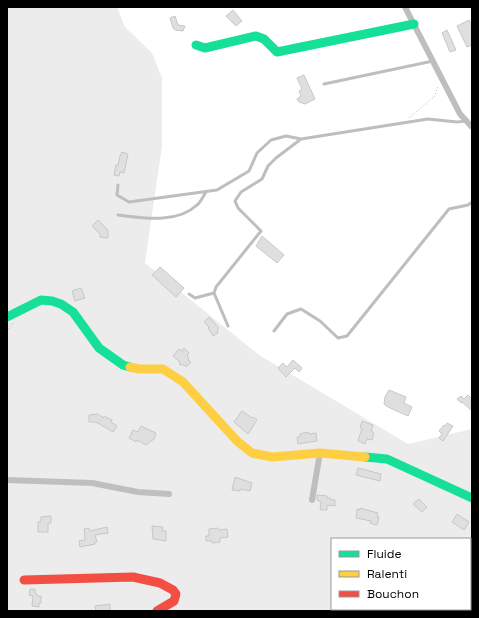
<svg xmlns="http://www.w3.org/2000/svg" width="479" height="618" font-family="'Space Grotesk',sans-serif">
<rect width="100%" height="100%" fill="#fff"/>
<path fill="#ececec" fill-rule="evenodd" d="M7 7H117L125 27 152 53 162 78V146L145 263 259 355 408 444 472 429V611H7ZM332 539H470V609H332Z"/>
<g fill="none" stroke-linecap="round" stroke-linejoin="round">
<path stroke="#bfbfbf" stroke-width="6" d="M7 480 92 483 138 492 169 494"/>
</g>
<path fill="#dfdfdf" stroke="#c7c7c7" d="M233 10 242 21 236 26 226 16Z
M175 16 178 25 185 26 183 31 175 30 173 28 170 18Z
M469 20 472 26V45L467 47 457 26Z
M447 30 456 50 450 52 442 33Z
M304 75 315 99 305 104 299 102 297 99 301 96 299 91 302 89 297 78Z
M122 152 128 154 124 173 120 172 119 176 114 175 116 165H118L120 156Z
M98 220 108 230V238L100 237V234L92 226Z
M262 236 284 255 277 263 256 246Z
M160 267 184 288 176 297 152 275Z
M81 288 85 298 75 301 72 291Z
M209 317 219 328 217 330 218 333 213 336 208 328 209 327 204 322Z
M184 348 189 353 187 355 189 358 188 360 191 362 186 367 184 365H180L179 361 173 356 179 349 182 351Z
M293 360 302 368 299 372 295 368 286 377 278 368 283 363 287 367Z
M389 390 406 397 404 403 412 407 408 416 388 407 384 404 385 397Z
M468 395 472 399V411L462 402 461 403 457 399 461 396 464 399Z
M242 411 252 418 253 417 257 420 248 434 234 422Z
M98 414 103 418 104 416 112 420 111 422 117 426 113 432 96 422H89V415Z
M362 421 373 425 371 431 374 433 372 440 367 439 365 444 358 441 362 428H360Z
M447 423 453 426 443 441 439 438 442 434 439 431 444 425 446 426Z
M141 426 156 433 154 439 146 445 137 440 136 442 129 438 133 430 138 432Z
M308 432 309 434 316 433 317 441 298 444 297 437H300V434Z
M358 468 381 474 380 481 356 475Z
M235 477 252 483 250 491 240 489V491L232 490Z
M317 495 327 496V498H330V499L335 500V506L327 505V510H320L321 502 317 500Z
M419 499 427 507 422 512 413 504Z
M360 508 378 513 377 517H379L377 525 370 523 371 521 356 518 357 509 360 510Z
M457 514 469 522 464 530 452 522Z
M51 516V523H48V532H38V522H41V517Z
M152 526 163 527 162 531H166V541L153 539Z
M107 527 108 533 95 535 97 542H95V544L80 547 79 541 85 540 84 529 89 528 90 531Z
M218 528 219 530 227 529 228 537 220 538V542L212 543V541H206V536H209V529Z
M30 589H35V592L38 596H41V603H39V607L32 606 33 596 29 595Z
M110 604V611H96L95 606Z"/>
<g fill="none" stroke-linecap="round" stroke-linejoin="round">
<path stroke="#b9b9b9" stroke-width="1" stroke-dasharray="1 2" stroke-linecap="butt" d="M409 118 434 97 438 86
M7 331 13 323"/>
<path stroke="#bebebe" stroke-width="3" d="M324 84 433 61
M118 185 117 195 129 202 217 190 249 171 257 153 271 140 286 136 301 139 428 119 457 122 466 121
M118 215C143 218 177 224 197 205 201 202 203 196 206 192
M189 294 195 298 214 293
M228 326 214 293 216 287 261 231 238 208 235 201 241 192 262 179 268 166 276 158 301 139
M274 331 287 314 301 309 320 321 338 338 347 336 449 209 468 205 472 202"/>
<path stroke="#bebebe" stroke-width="6" d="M405 7 460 114 472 127
M312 500 320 453"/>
<path stroke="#16e098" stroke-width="9" d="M196 45 205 48 256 36 264 39 277 52 414 24
M7 317 41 300 52 301 61 304 73 312 99 348 123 365 130 367
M365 457 387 459 472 498"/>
<path stroke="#ffcf43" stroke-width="9" d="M130 367 139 369H163L183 382 237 441 252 453 272 457 320 453 365 457"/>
<path stroke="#f24e42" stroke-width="9" d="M24 580 133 577 160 583 173 590 176 594 174 601 157 611"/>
</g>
<rect width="479" height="618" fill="none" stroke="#000000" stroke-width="16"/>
<rect x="331" y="538" width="140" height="72" fill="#ffffff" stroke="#999999"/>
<rect x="339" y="551" width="20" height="6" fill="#16e098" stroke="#999999"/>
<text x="367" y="558" font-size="12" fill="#000000">Fluide</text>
<rect x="339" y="571" width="20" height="6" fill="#ffcf43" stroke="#999999"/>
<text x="367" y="578" font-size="12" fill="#000000">Ralenti</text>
<rect x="339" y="591" width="20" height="6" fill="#f24e42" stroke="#999999"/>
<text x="367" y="598" font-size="12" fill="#000000">Bouchon</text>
</svg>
